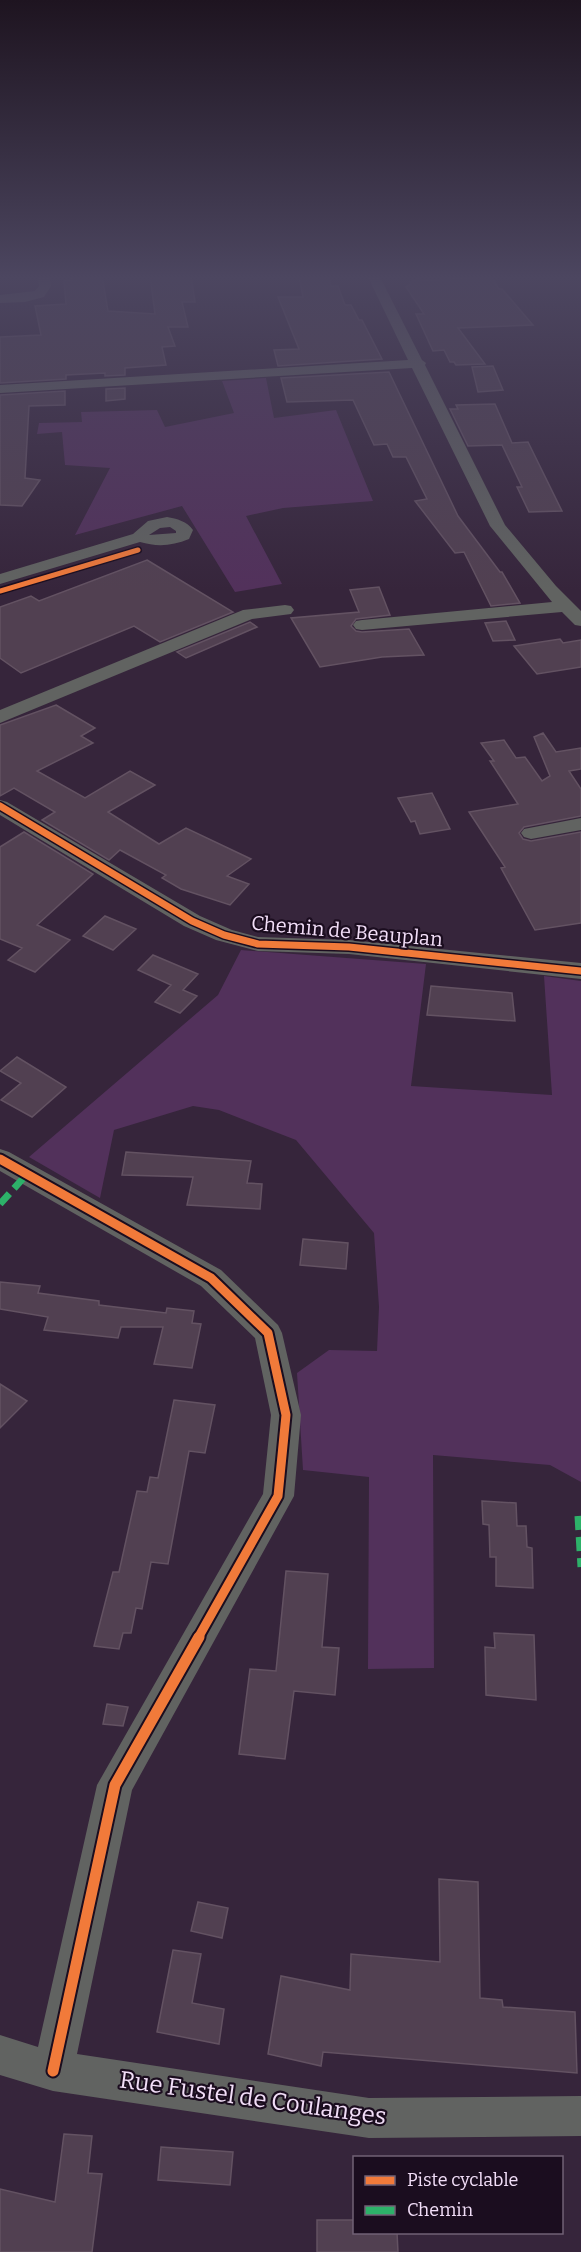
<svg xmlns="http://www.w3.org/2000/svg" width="581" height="2252" font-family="Bitter,serif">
<rect width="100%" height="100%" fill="#36253b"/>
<path fill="#52315b" d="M266 378 274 418 336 410 373 501 283 508 246 516 282 584 235 592 182 506 75 535 110 468 65 465 62 432 37 434 39 423 82 422 81 412 157 410 165 427 234 413 222 381Z
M241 950 426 964 411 1086 552 1095 544 976 581 981V1482L550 1465 433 1455 434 1668 368 1669 369 1477 303 1470 297 1373 329 1350 377 1351 379 1307 374 1233 296 1140 219 1110 193 1106 114 1130 100 1198 29 1157 218 995Z"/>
<path fill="#514051" stroke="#635262" stroke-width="1.5" d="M70 275H102L108 311 155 314 150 276 191 275 195 302H182L188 327H168L175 346 162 347 166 365 125 368V375L105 376V373L66 375V379L0 383V337L41 335 35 306 66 304 64 281 72 280Z
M305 275H329L331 286H338L345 305H351L359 320H362L382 359 278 366 274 350 299 349 278 297H303L299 276Z
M491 276 499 289H502L533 325 458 328 485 364 456 365 454 362H450L444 350 433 351 416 314H424L406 287 411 284 410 282 420 278 422 281Z
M493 366 503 390 478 392 472 367Z
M389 372 458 516 500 572H502L520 603 491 606 464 552 455 553 415 501 427 499 406 457H393L387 444 374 445 353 400 287 402 281 378Z
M125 388V399L106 401V389Z
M65 391V405L29 406 25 478 40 480 22 506 0 505V395Z
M495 404 512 443 528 442 562 511 529 512 517 487H522L502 445 468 446 450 409H458L456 405Z
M147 560 233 612 160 642 134 626 21 673 0 658V607L31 596 39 601Z
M379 587 390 615 356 619 351 626 356 631 362 632 409 629 424 655 382 657 320 667 291 618 359 612 350 590Z
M506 621 515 640 493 641 485 623Z
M250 622 257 627 186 658 177 652Z
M560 639 563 643 581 640V667L537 674 514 646Z
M56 705 95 728 81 736 93 743 37 771 85 798 130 771 155 785 108 812 159 844 186 828 251 859 227 876 249 884 230 905 181 889 162 878 166 875 120 850 109 860 42 820 55 812 14 788 0 796V725Z
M543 733 556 752 581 748V769L569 771 581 789V816L524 827 519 833 523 839 531 841 581 832V923L535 930 501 868 505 867 469 812 518 804 490 761H494L481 743 504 740 516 758 525 757 542 781 550 776 534 737Z
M432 793 450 829 420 834 415 821 411 822 398 798Z
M24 832 93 874 37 925 70 940 35 972 8 960 22 948 0 939V847Z
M105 916 136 929 113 950 83 936Z
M153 955 198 974 183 990 197 996 180 1013 155 1002 171 985 138 970Z
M431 986 512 993 515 1021 427 1015Z
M17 1057 66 1087 32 1117 1 1100 21 1083 0 1071Z
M126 1152 251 1161 247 1183 262 1184 260 1209 187 1205 193 1177 122 1175Z
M303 1239 348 1243 346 1269 300 1265Z
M0 1282 40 1286 38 1293 99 1301V1305L166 1313 167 1308 194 1311 192 1323 201 1324 192 1368 154 1364 163 1327H121L118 1338 44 1330 48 1317 0 1309Z
M0 1384 27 1401 0 1428Z
M174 1400 215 1405 205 1453 189 1451 168 1564 151 1562 142 1609 136 1608 131 1633H123L119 1649 94 1646 113 1572H119L137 1491 147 1492 150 1477 158 1478Z
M482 1501 516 1503 517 1526H526L527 1547 532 1548 533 1588 496 1586V1557H490L489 1525 483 1524Z
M286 1571 328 1574 322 1647 339 1648 335 1695 294 1691 285 1759 239 1754 250 1669 276 1671Z
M494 1633 534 1635 536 1700 486 1695 485 1647 495 1648Z
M107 1704 128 1707 123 1726 103 1724Z
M439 1879 478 1882 480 1998 502 2000 503 2007 575 2012 577 2073 323 2052 321 2066 268 2054 281 1976 350 1990 351 1954 440 1962Z
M198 1902 228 1908 222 1938 191 1931Z
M173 1950 201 1954 192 2003 224 2009 219 2044 157 2032Z
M64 2134 92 2136 88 2173 102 2174 92 2252H0V2189L55 2202Z
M161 2147 233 2152 230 2185 158 2180Z
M317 2220H354V2232H397L398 2252H317Z"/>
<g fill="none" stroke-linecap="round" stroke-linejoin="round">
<path fill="#616361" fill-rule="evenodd" d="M37 275H49L51 286 44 297 25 302 0 303V295L35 291 39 286Z
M367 275H379L422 360 426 363 425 365 505 525 556 586 581 611V626L575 625 562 612 362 630 356 629 353 625 356 621 362 620 552 602 490 526 412 368 0 393V385L408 360Z
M167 517C177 519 187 521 193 530L189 539C172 546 157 547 140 542L0 584V574L133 534 148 521ZM170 527 176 531V533L149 535 160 528Z
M285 605 291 606 294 610 291 614 252 619 0 723V710L243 610Z
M0 800 7 802 200 916 232 930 258 937 349 940 581 963V979L349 954 258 951 216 940 184 926 0 815Z
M581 818V830L531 839 524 837 521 833 524 829Z
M0 1149 9 1152 221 1270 278 1325 282 1333 301 1415 294 1496 132 1790 77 2054 369 2098 581 2096V2136L369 2138 53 2091 0 2075V2035L38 2047 97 1785 263 1494 271 1415 255 1338 201 1286 0 1171Z"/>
<path stroke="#2db169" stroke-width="7" stroke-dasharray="14 7" stroke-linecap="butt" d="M0 1204 27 1174
M578 1516 581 1567"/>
<defs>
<path id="cycleway-far3" d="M0 591 138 550"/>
<path id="cycleway-far2" d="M0 806 192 921 224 935 258 944 349 947 581 971
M0 1159 3 1161"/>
<path id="cycleway-far1" d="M0 1159 211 1278 268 1333 286 1415 278 1496 198 1638"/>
<path id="cycleway" d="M53 2071 115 1785 199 1637"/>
</defs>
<use href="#cycleway-far3" stroke="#1b0d1f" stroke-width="8"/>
<use href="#cycleway-far2" stroke="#1b0d1f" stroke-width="10"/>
<use href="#cycleway-far1" stroke="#1b0d1f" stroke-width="13"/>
<use href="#cycleway" stroke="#1b0d1f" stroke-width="15"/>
<use href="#cycleway-far3" stroke="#f17a3a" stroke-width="5"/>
<use href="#cycleway-far2" stroke="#f17a3a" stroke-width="7"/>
<use href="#cycleway-far1" stroke="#f17a3a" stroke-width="9"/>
<use href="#cycleway" stroke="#f17a3a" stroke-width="11"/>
</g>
<linearGradient id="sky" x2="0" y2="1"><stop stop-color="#1e1420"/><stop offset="0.47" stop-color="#4c4660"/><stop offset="1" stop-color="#4c4660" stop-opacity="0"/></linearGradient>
<rect width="581" height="590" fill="url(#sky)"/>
<g text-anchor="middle" stroke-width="4.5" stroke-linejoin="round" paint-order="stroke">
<g font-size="20" fill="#f2def8" stroke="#1b0d1f">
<text transform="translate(347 931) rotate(5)" y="7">Chemin de Beauplan</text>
</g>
<g font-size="24" fill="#f2def8" stroke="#1b0d1f">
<text transform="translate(253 2098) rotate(8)" y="8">Rue Fustel de Coulanges</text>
</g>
</g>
<rect x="353" y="2156" width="210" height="78" fill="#1b0d1f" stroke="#716176" stroke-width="1.5"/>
<rect x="365" y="2176" width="30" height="9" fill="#f17a3a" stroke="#716176" stroke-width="1.5"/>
<text x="407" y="2186" font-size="18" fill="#f2def8">Piste cyclable</text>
<rect x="365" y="2206" width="30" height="9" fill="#2db169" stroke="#716176" stroke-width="1.5"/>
<text x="407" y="2216" font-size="18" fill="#f2def8">Chemin</text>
</svg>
